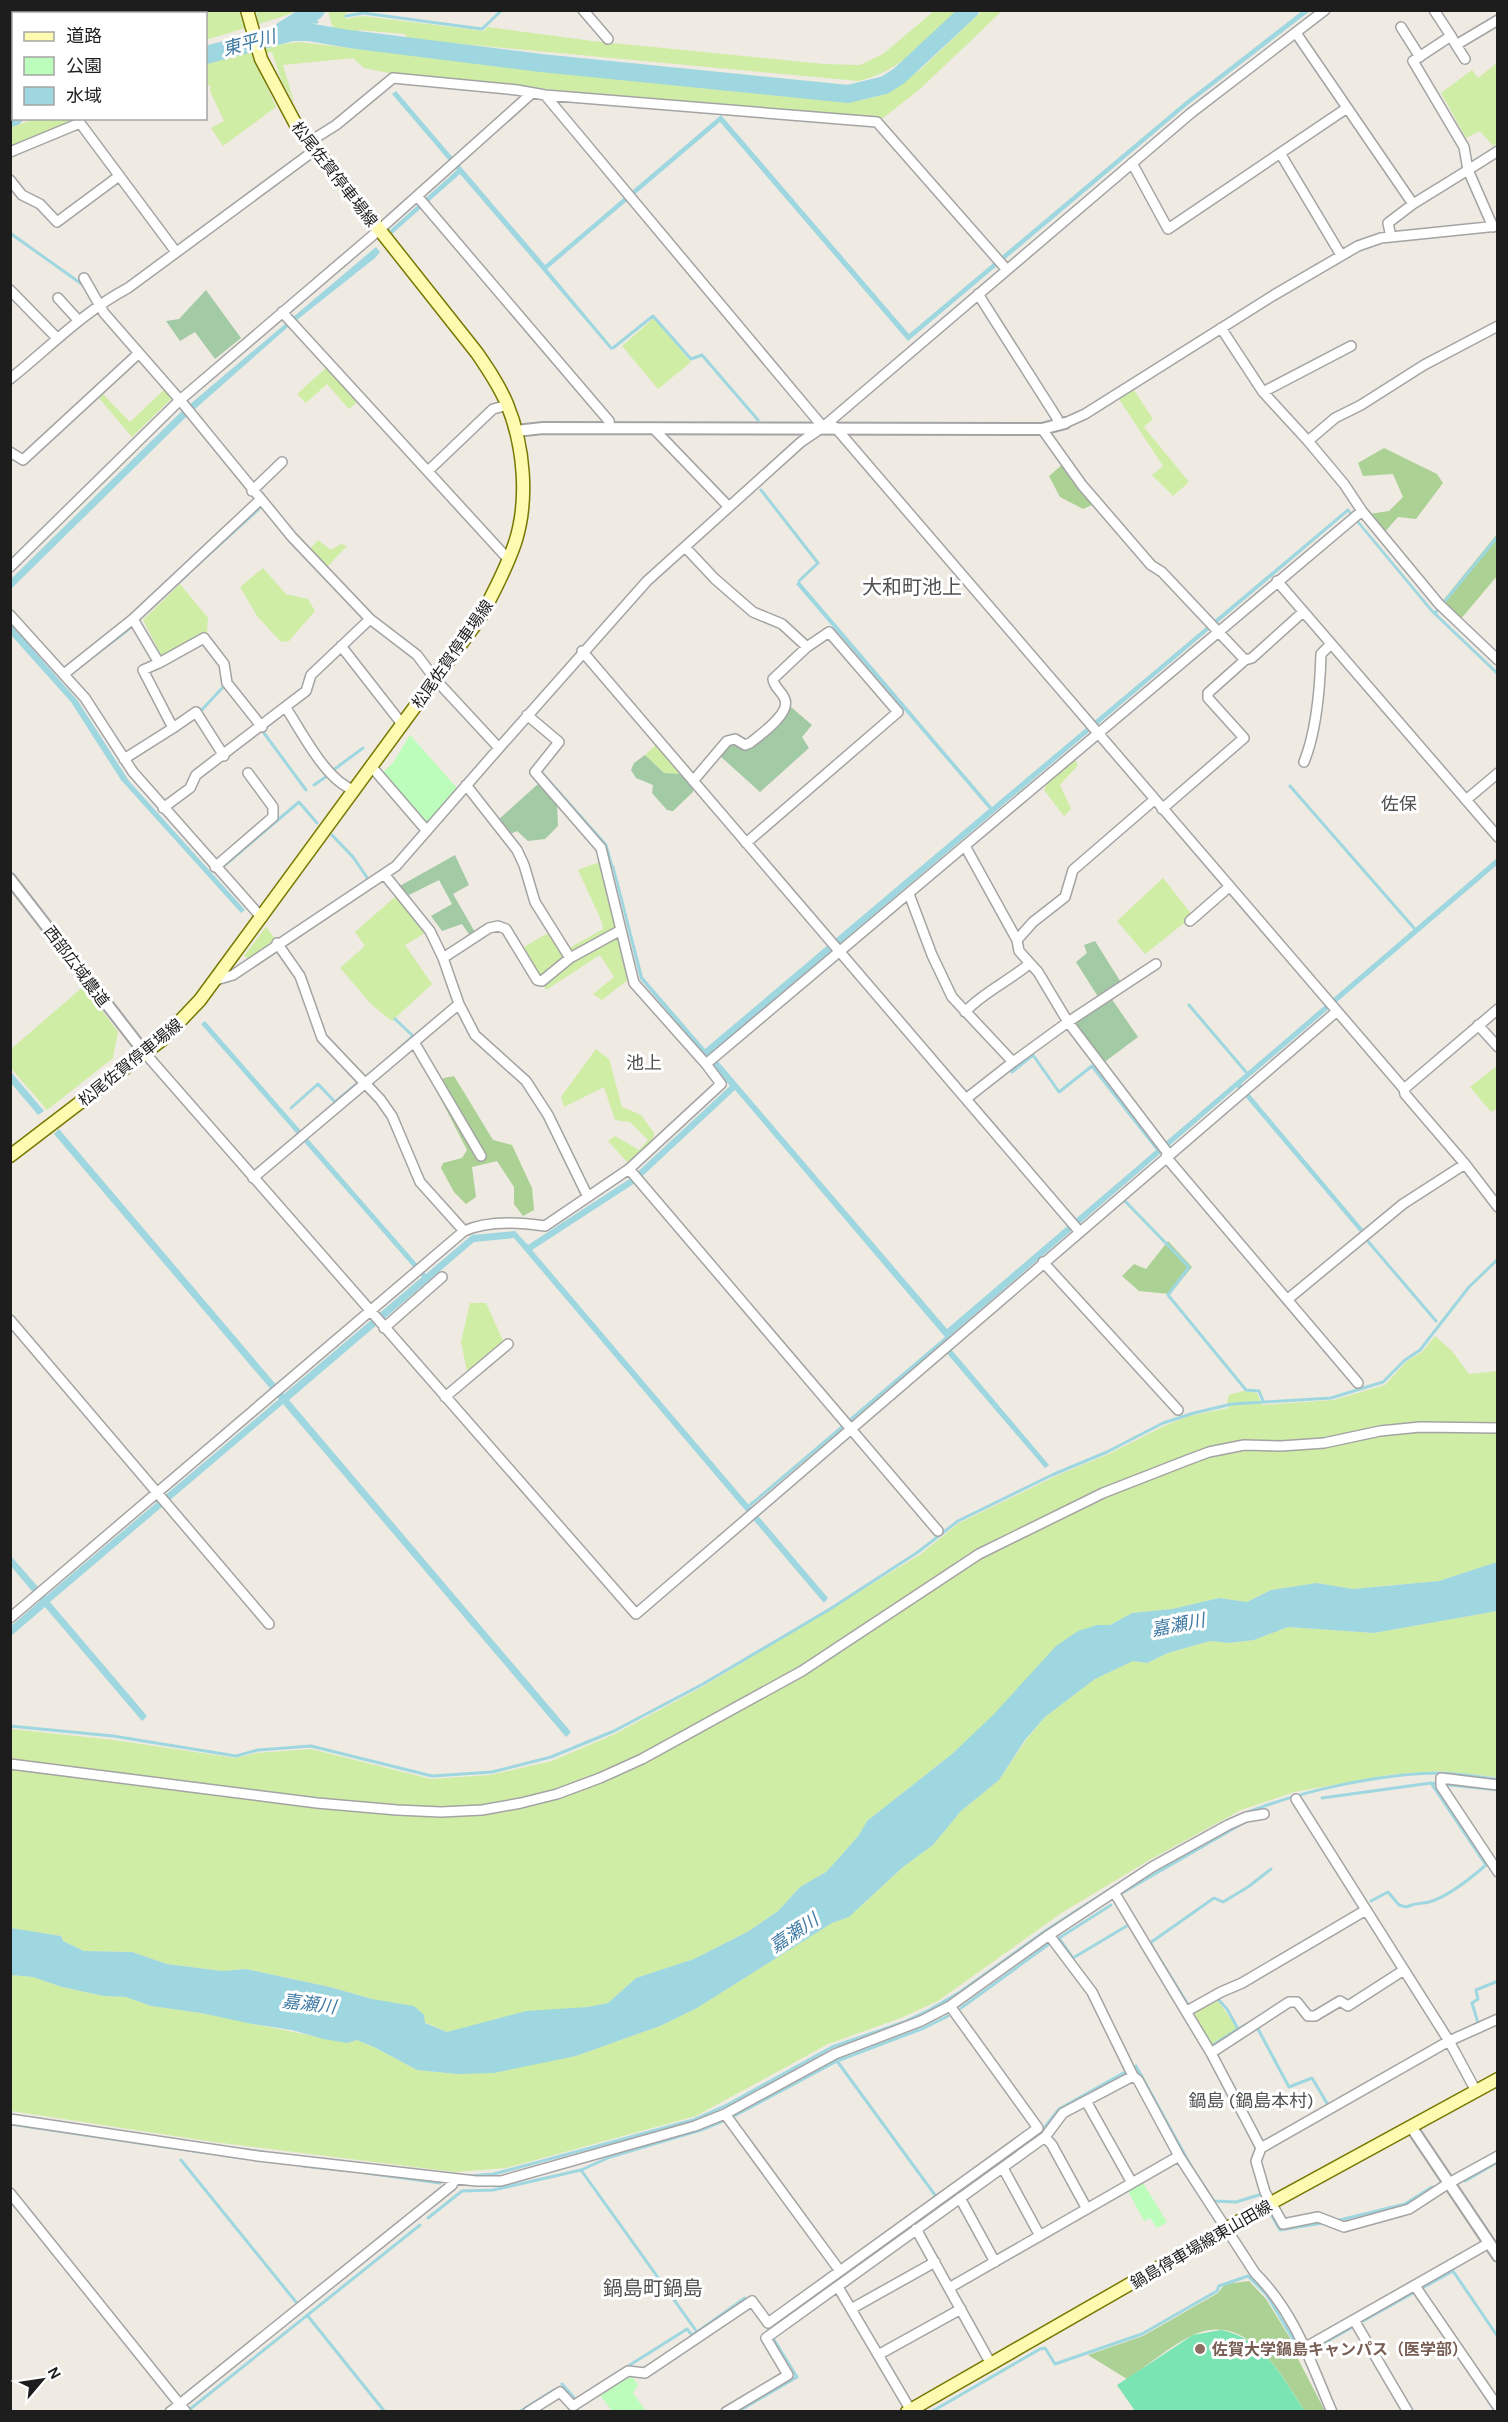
<svg xmlns="http://www.w3.org/2000/svg" width="1508" height="2422" font-family="Karla,'Noto Sans JP',sans-serif">
<rect width="100%" height="100%" fill="#efeae2"/>
<path fill="#cfeda4" d="M210 11H239L243 24 258 20 256 11H296L287 15 206 40V14H202Z
M328 11H356L345 13 346 19 362 16 484 31 487 27 592 41 824 64 860 65 883 54 934 11H957C926 40 901 72 858 81L408 39 405 34 359 30 356 33C331 29 334 33 328 11Z
M982 11H1002L920 89 883 118 533 88 389 73 364 68 353 58 283 65 294 102 282 82 272 52 253 56 276 107 223 146 211 128 224 121 210 91V85L206 86V61L247 49 299 42 535 70 863 100 889 93 921 69Z
M1497 63 1498 143 1493 146 1480 131 1466 138 1441 93 1472 70 1478 78Z
M34 119H74L11 148 10 128Z
M654 318 691 362 658 389 622 346Z
M326 368 357 402 349 409 327 384 306 403 297 394Z
M166 388 171 399 132 437 99 398 103 394 130 422Z
M1134 390 1153 419 1144 427 1189 482 1173 496 1152 475 1163 466 1119 399Z
M318 540 331 550 341 544 347 546 327 567 310 549Z
M263 568 286 594 308 599 315 611 289 641 281 642 257 616 240 587Z
M180 584 208 618 207 634 161 655 143 620Z
M658 743 682 774 664 773 645 755Z
M1073 757 1078 765 1060 785 1071 809 1064 816 1044 790 1049 780Z
M600 862 629 979 602 1000 593 994 614 977 600 955 546 990 524 947 548 933 566 950 603 929 602 922 578 870Z
M1163 878 1193 916 1145 954 1117 921Z
M396 896 425 933 405 945 432 984 392 1021 372 1005 340 968 365 946 355 932Z
M266 927 276 940 249 959 244 956Z
M84 986 118 1032 113 1058 47 1110 11 1068V1049Z
M596 1049 609 1059 622 1107 641 1115 654 1133 653 1142 629 1164 608 1141 615 1136 639 1150 648 1140 630 1122 615 1120 604 1087 564 1107 561 1097Z
M1497 1066V1108L1491 1112 1470 1087Z
M470 1303H486L504 1343 467 1371 461 1342Z
M1435 1336 1452 1351 1469 1374 1497 1371V1562L1439 1581 1352 1589 1317 1583 1271 1590 1247 1602 1219 1598 1172 1609 1132 1613 1110 1625H1097L952 1754 867 1821 859 1835 839 1858 826 1872 800 1887 778 1911 749 1931 694 1959 636 1978 608 2003 588 2007 498 2018 484 2023 447 2032 372 1999 330 1987 246 1969 222 1971 167 1964 132 1952 84 1951 63 1941 61 1936 11 1928V1729L114 1740 235 1758 257 1753 311 1749 431 1779 490 1775 552 1761 615 1734 704 1686 921 1554 959 1523 1056 1476 1109 1454 1164 1426 1189 1416 1229 1408 1227 1402 1229 1395 1243 1391 1257 1393 1262 1405 1334 1400 1385 1385 1407 1361 1422 1352Z
M1497 1611V1777L1440 1771 1388 1775 1294 1792 1241 1810 1146 1862 1063 1912 938 2001 901 2018 828 2044 696 2116 506 2168 455 2172 214 2142 11 2111V1975L33 1977 62 1987 104 1996 126 1997 151 2006 201 2013 347 2043 357 2040 374 2047 417 2070 457 2074 576 2056 660 2026 697 2008 832 1923 849 1917 903 1867 933 1845 961 1811 999 1780 1026 1740 1045 1717 1095 1679 1133 1661 1147 1663 1168 1653 1210 1641 1229 1643 1254 1640 1288 1627 1374 1633Z
M1218 2001 1239 2031 1212 2049 1191 2014Z"/>
<path fill="#abd294" d="M1384 448 1437 474 1443 483 1416 519 1398 517 1383 534 1369 514 1389 511 1403 497 1393 474 1363 476 1358 463Z
M1063 464 1094 504 1083 509 1060 497 1049 476Z
M1497 534V576L1460 620 1441 603Z
M454 1076 493 1140 512 1145 532 1188 534 1210 523 1216 514 1204V1187L497 1161 472 1167 476 1197 466 1204 454 1192 441 1168 443 1163 462 1158 467 1150 435 1088 444 1078Z
M1168 1241 1192 1267 1170 1294 1139 1291 1122 1276 1134 1264 1146 1269Z
M1249 2281 1266 2299 1299 2353 1298 2359 1325 2411H1305C1281 2375 1248 2310 1193 2335 1170 2346 1148 2365 1127 2379L1088 2355 1143 2336 1218 2293 1225 2284Z"/>
<path fill="#a2caa4" d="M206 290 241 338 215 359 195 332 180 341 166 321 179 319Z
M791 707 812 725 802 737 809 748 760 792 719 755 728 744 736 742 746 748 780 720Z
M645 755 664 773 682 774 693 787V792L673 811 667 810 652 793 653 785 636 778 631 770 634 763Z
M538 784 557 804 558 826 545 839 528 841 517 831 508 835 498 820Z
M455 855 469 885 453 894 476 934 471 937 462 924 442 931 431 916 452 904 439 880 407 896 398 887Z
M1095 941 1122 984 1111 998 1138 1037 1102 1064 1071 1022 1102 1003 1076 962 1087 953 1084 945Z"/>
<path fill="#bcfdbb" d="M410 735 457 788 425 825 381 774 393 763Z
M1143 2183 1167 2222 1157 2228 1150 2218 1144 2221 1128 2191Z
M632 2376 638 2385 633 2393 646 2411H612L600 2395 617 2383Z"/>
<path fill="#7ae4b2" d="M1221 2330C1264 2338 1282 2378 1305 2411H1135L1117 2385 1193 2335Z"/>
<path fill="#9fd7e0" d="M1302 11H1310L1189 104 908 341 720 122 547 269 613 348 611 350 460 174 392 234 389 231 457 170 392 94 396 91 545 265 721 115 909 334 1186 101Z
M376 247 380 252 375 258 288 327 187 416 11 589V579L182 411Z
M1348 508 1433 610 1497 671V675L1431 612 1348 512 711 1053 947 1329 1497 858V865L1241 1084 1363 1229 1360 1232 1237 1087 950 1336 951 1337 945 1342 1049 1465 1045 1468 938 1343 945 1337 735 1090 635 1183 532 1250 828 1598 824 1603 514 1238 474 1242 289 1400 571 1732 566 1737 283 1404 50 1602 147 1716 142 1721 45 1607 11 1636V1626L40 1601 11 1566 10 1555 46 1596 279 1399 54 1134 59 1129 284 1394 422 1277 201 1024 205 1021 426 1274 472 1235 515 1231 528 1245 631 1178 730 1086 640 979 612 867 614 865 643 977 705 1049 989 809 796 584 799 581 992 807Z
M10 623 78 701 129 781 245 910 241 913 121 780 71 702 11 635Z
M11 1072 44 1111 38 1115 11 1083Z
M1497 1562V1611L1374 1633 1288 1627 1254 1640 1229 1643 1210 1641 1168 1653 1147 1663 1133 1661 1095 1679 1045 1717 1025 1740 999 1780 961 1811 933 1845 903 1867 849 1917 832 1923 697 2008 660 2026 576 2056 494 2073 457 2074 417 2070 374 2047 357 2040 347 2043 323 2039 292 2030 252 2024 201 2013 151 2006 126 1997 104 1996 62 1987 33 1977 11 1975V1928L61 1936 63 1941 84 1951 132 1952 167 1964 222 1971 246 1969 330 1987 372 1999 414 2006 424 2015 425 2023 447 2032 526 2011 588 2007 608 2003 636 1978 694 1959 749 1931 778 1911 800 1887 826 1872 839 1858 859 1835 867 1821 952 1754 994 1714 1056 1646 1078 1631 1097 1625H1110L1132 1613 1172 1609 1219 1598 1247 1602 1271 1590 1317 1583 1353 1589 1439 1581Z"/>
<g fill="none" stroke-linecap="round" stroke-linejoin="round">
<path stroke="#9fd7e0" stroke-width="3" d="M183 14 195 10
M346 16 363 13 482 29 502 10
M297 23 317 22
M10 73 14 72
M10 233 83 285
M613 348 653 316 691 359 702 355 758 420
M761 490 818 563 799 581
M195 567 259 509
M152 607 188 574
M1436 612 1498 536
M95 655 129 629
M198 714 225 685 226 687
M261 729 306 790
M332 771 363 748
M543 774 606 845 612 867
M314 785 327 776
M1290 786 1414 928
M332 835 353 857 368 879
M225 865 299 802 317 823
M1189 1005 1246 1072
M381 1065 413 1036 395 1019
M1012 1072 1033 1055 1059 1092 1092 1066 1157 1149
M291 1108 318 1084 335 1102 359 1082
M1124 1200 1189 1267 1168 1295 1246 1390 1259 1391 1263 1401
M1366 1239 1436 1321
M850 1420 939 1344
M749 1506 842 1427
M10 1726 113 1736 236 1756 258 1750 311 1746 432 1776 492 1772 551 1757 614 1731 703 1684 830 1609 918 1552 958 1521 1052 1475 1107 1452 1163 1423 1194 1413 1232 1404 1331 1398 1383 1382 1405 1360 1420 1350 1469 1287 1498 1259
M1322 1798 1431 1783 1498 1790
M1246 1813C1300 1791 1379 1774 1437 1773 1457 1773 1478 1777 1498 1779
M1122 1893 1245 1822
M1371 1901 1388 1892 1399 1905 1406 1907C1418 1902 1421 1904 1429 1902 1448 1897 1471 1878 1486 1865L1431 1783
M1111 1905 1059 1938 1073 1958 1130 1924
M1215 1999 1217 1998 1227 2009 1238 2029 1247 2024
M1187 2003 1150 1943 1214 1898 1223 1902 1248 1887 1271 1869
M961 2008 1049 1944
M1478 2023 1472 2003 1478 1999 1476 1990 1498 1981
M1258 2029 1289 2087 1312 2078 1328 2105
M1213 2045 1238 2029
M837 2061 935 2195
M734 2116 837 2061 924 2028 948 2016
M10 2124 242 2158
M242 2149 263 2152
M181 2160 296 2302
M303 2166 349 2171
M581 2170 697 2332
M366 2173 440 2183
M469 2176 494 2174 693 2120 727 2105 832 2047 904 2022 929 2010 960 1992 1048 1929 1143 1868
M1465 2181 1498 2162
M1272 2216 1280 2230 1323 2223
M428 2218 462 2191 493 2190 581 2170 610 2157 701 2130 723 2121
M1336 2221 1405 2204 1432 2187
M1424 2287 1453 2271 1498 2337
M307 2315 385 2412
M1363 2321 1413 2293
M768 2329 1041 2132 1059 2109 1136 2066 1191 2166 1214 2201 1236 2202 1259 2195
M1315 2348 1351 2328
M562 2384 576 2400 577 2399
M595 2387 687 2329 692 2335 697 2332 745 2298
M189 2410 420 2225
M519 2412 554 2390
M737 2412 797 2377 771 2335
M931 2412 1040 2349 1045 2348 1055 2364 1142 2334 1217 2291 1219 2286 1248 2276 1267 2295 1300 2351"/>
<path stroke="#9fd7e0" stroke-width="18" d="M282 31 316 10
M206 55 292 32H308L349 39 541 63 848 94 885 85 899 76 970 10
M10 118 14 117"/>
<defs>
<path id="minor" d="M73 10 76 14
M583 10 608 39
M1434 10 1451 36
M1401 27 1420 57
M1296 33 1413 204
M1456 45 1465 59
M10 79 14 78
M531 94 379 230 180 400 292 537 370 619 417 655 435 679 499 748 647 581 801 442 823 427 1191 113 1325 10
M545 95 823 427
M309 142 336 125 393 78 517 90 545 95 877 122 1007 270
M10 152 80 123 176 252
M1280 153 1341 255
M1132 163 1168 229 1347 108
M10 180 22 195 40 204 57 222 119 176
M417 196 609 421 610 428
M1493 227 1468 170 1498 151
M1391 237 1388 223 1413 204 1468 170 1464 147 1413 61 1451 36 1456 45 1498 20
M10 290 56 337
M978 294 1057 418 1058 425
M58 298 78 320
M282 312 508 559
M1221 328 1263 392 1308 441 1344 484 1362 511 1439 604 1498 660
M10 379C50 347 83 312 128 288L315 150
M1263 392 1351 346
M1065 423 1085 414 1274 295 1358 246 1381 238 1498 226
M835 427 1404 1089 1405 1094 1465 1164 1498 1207
M653 428 729 507
M1042 429 1082 485 1151 565 1162 572 1245 660 1208 693V698L1244 738 1162 809
M1308 441 1335 418 1361 405 1424 365 1498 326
M10 452 23 460 139 353
M428 471 493 409 508 405
M252 491 282 462
M685 547 715 579 753 612 782 624 807 647 773 679C774 688 783 692 785 700 790 714 760 735 750 743L745 745 735 739 727 741 693 781
M10 567 180 400 104 313 84 278
M1277 581 1498 837
M10 615 85 698 133 772 262 918
M133 619 159 663 204 638 224 664 227 683 262 727
M341 646 402 724
M582 651 1079 1231
M1245 660 1252 658 1303 612
M64 674 133 619 260 500
M286 708C302 732 326 781 354 790
M173 728 196 712 224 756
M124 759 173 728 143 670 159 663
M1304 762C1317 730 1320 689 1321 654L1331 644
M371 766 427 831
M466 785 517 850 524 865 535 902 570 958 621 930
M1466 800 1498 773
M163 808 190 788 196 775 306 691 311 675 370 619
M746 843 898 712 829 632 807 647
M965 846 1017 940 1019 951 1038 972 1068 1022 1156 964
M215 867 273 817V807L248 773
M384 874 430 931 443 958 459 1004 475 1035 526 1081 548 1115 588 1197
M909 894 932 955 952 997 1013 1062 967 1098
M1190 921 1229 887
M1017 940 1033 922 1065 897 1073 870 1154 800
M277 943 300 976 322 1038 380 1099 392 1116 420 1182 464 1231
M443 958 489 928 498 926 506 929 537 980 542 981 570 958
M216 980 233 975 396 866 499 748
M965 1012C982 993 1009 981 1029 964
M1478 1025 1498 1047
M414 1042 481 1156
M144 1052 636 1614 1336 1012
M1013 1062 1068 1022 1167 1152 1166 1157 1358 1383
M706 1064 1362 511
M1404 1089 1498 1009
M629 1169 938 1531
M253 1178 459 1004
M1043 1262 1178 1410
M1288 1299 1403 1204 1465 1164
M10 1320 269 1624
M384 1328 442 1277
M445 1397 508 1344
M10 1618 464 1231C488 1220 519 1222 545 1226L629 1169 721 1084 706 1064 634 983 601 848 535 772 559 742 527 715
M10 1764 317 1803 397 1810 441 1812 482 1810 521 1803 557 1794 600 1778 642 1759 802 1671 979 1554 1103 1493 1185 1461 1209 1452 1244 1445 1281 1446 1324 1443 1380 1431 1420 1427 1498 1428
M1498 1785 1441 1778V1786L1498 1872
M1296 1799 1449 2041 1476 2091
M1114 1892 1211 2053 1261 2148 1256 2161 1265 2192 1283 2224 1318 2217 1344 2227 1409 2209 1449 2183 1498 2156
M1049 1935 1092 1992 1133 2076
M1187 2011 1221 1992 1242 1983 1366 1910
M1211 2053 1289 2002H1297L1308 2016H1315L1340 2001 1348 2006 1404 1970
M1086 2101 1132 2183
M725 2114 840 2271
M10 2119 258 2156 476 2181H501L695 2126 725 2114 835 2054 921 2021 950 2006 1049 1935 1152 1867 1228 1825 1246 1817 1264 1814
M1045 2137 1052 2145 1087 2209
M1261 2148 1449 2041 1498 2019
M1003 2168 1040 2236
M10 2193 186 2412
M960 2198 995 2262
M916 2229 991 2364
M1415 2286 1498 2407
M838 2287 910 2409
M949 2288 1179 2156
M851 2309 935 2262
M1354 2320 1408 2412
M1306 2347 1489 2243
M878 2355 961 2309
M170 2412 452 2185 455 2180
M528 2412 560 2392 573 2406 628 2371 645 2373 752 2301 768 2323 1038 2128 950 2006
M726 2412 788 2375 766 2338 1045 2137 1063 2113 1133 2076 1138 2080 1179 2156 1255 2273C1295 2313 1310 2361 1332 2412"/>
<path id="tertiary" d="M516 431 543 428 1042 429 1065 423
M10 879 144 1052
M1412 2128 1498 2256"/>
<path id="secondary" d="M10 1156 163 1039 200 1000 480 618C493 594 506 569 515 543 529 500 524 445 507 404 499 385 488 369 477 353L295 123 261 59 247 10
M907 2412 1271 2203 1498 2079"/>
</defs>
<use href="#minor" stroke="#a4a4a4" stroke-width="12"/>
<use href="#tertiary" stroke="#a4a4a4" stroke-width="14"/>
<use href="#secondary" stroke="#767800" stroke-width="15"/>
<use href="#minor" stroke="#fff" stroke-width="9"/>
<use href="#tertiary" stroke="#fff" stroke-width="10"/>
<use href="#secondary" stroke="#fefbb1" stroke-width="12"/>
</g>
<circle fill="#8d6e63" stroke="#fff" stroke-width="2" cx="1200" cy="2349" r="6"/>
<g text-anchor="middle" stroke-width="6" stroke-linejoin="round" paint-order="stroke">
<g font-size="16" fill="#1d1d1d" stroke="#fff">
<text transform="translate(335 174) rotate(52)" y="6">松尾佐賀停車場線</text>
<text transform="translate(452 654) rotate(-55)" y="6">松尾佐賀停車場線</text>
<text transform="translate(77 966) rotate(53)" y="6">西部広域農道</text>
<text transform="translate(130 1062) rotate(-39)" y="6">松尾佐賀停車場線</text>
<text transform="translate(1201 2244) rotate(-30)" y="6">鍋島停車場線東山田線</text>
</g>
<g font-size="16" font-weight="bold" fill="#785e54" stroke="#fff" text-anchor="start">
<text x="1212" y="2355">佐賀大学鍋島キャンパス（医学部）</text>
</g>
<g font-size="18" font-style="italic" fill="#3e79a3" stroke="#fff">
<text transform="translate(249 43) rotate(-15)" y="6">東平川</text>
<text transform="translate(1178 1625) rotate(-11)" y="6">嘉瀬川</text>
<text transform="translate(794 1933) rotate(-34)" y="6">嘉瀬川</text>
<text transform="translate(309 2004) rotate(7)" y="6">嘉瀬川</text>
</g>
<g font-size="18" fill="#505050" stroke="#fff">
<text x="1399" y="810">佐保</text>
<text x="644" y="1069">池上</text>
<text x="1251" y="2107">鍋島 (鍋島本村)</text>
</g>
<g font-size="20" fill="#505050" stroke="#fff">
<text x="912" y="594">大和町池上</text>
<text x="653" y="2295">鍋島町鍋島</text>
</g>
</g>
<rect width="1508" height="2422" fill="none" stroke="#1d1d1d" stroke-width="24"/>
<rect x="12" y="12" width="195" height="108" fill="#ffffff" stroke="#a5a5a5" stroke-width="1.5"/>
<rect x="24" y="32" width="30" height="9" fill="#fefbb1" stroke="#a5a5a5" stroke-width="1.5"/>
<text x="66" y="42" font-size="18" fill="#1d1d1d">道路</text>
<rect x="24" y="57" width="30" height="18" fill="#bcfdbb" stroke="#a5a5a5" stroke-width="1.5"/>
<text x="66" y="72" font-size="18" fill="#1d1d1d">公園</text>
<rect x="24" y="87" width="30" height="18" fill="#9fd7e0" stroke="#a5a5a5" stroke-width="1.5"/>
<text x="66" y="102" font-size="18" fill="#1d1d1d">水域</text>
<g transform="translate(42 2380) rotate(61)" stroke="#ffffff" stroke-width="4.5" paint-order="stroke">
<path d="M0-4.5L10 22L0 15L-10 22Z" fill="#1d1d1d"/>
<text y="-9" font-size="16" font-weight="bold" text-anchor="middle" fill="#1d1d1d">N</text>
</g>
</svg>
